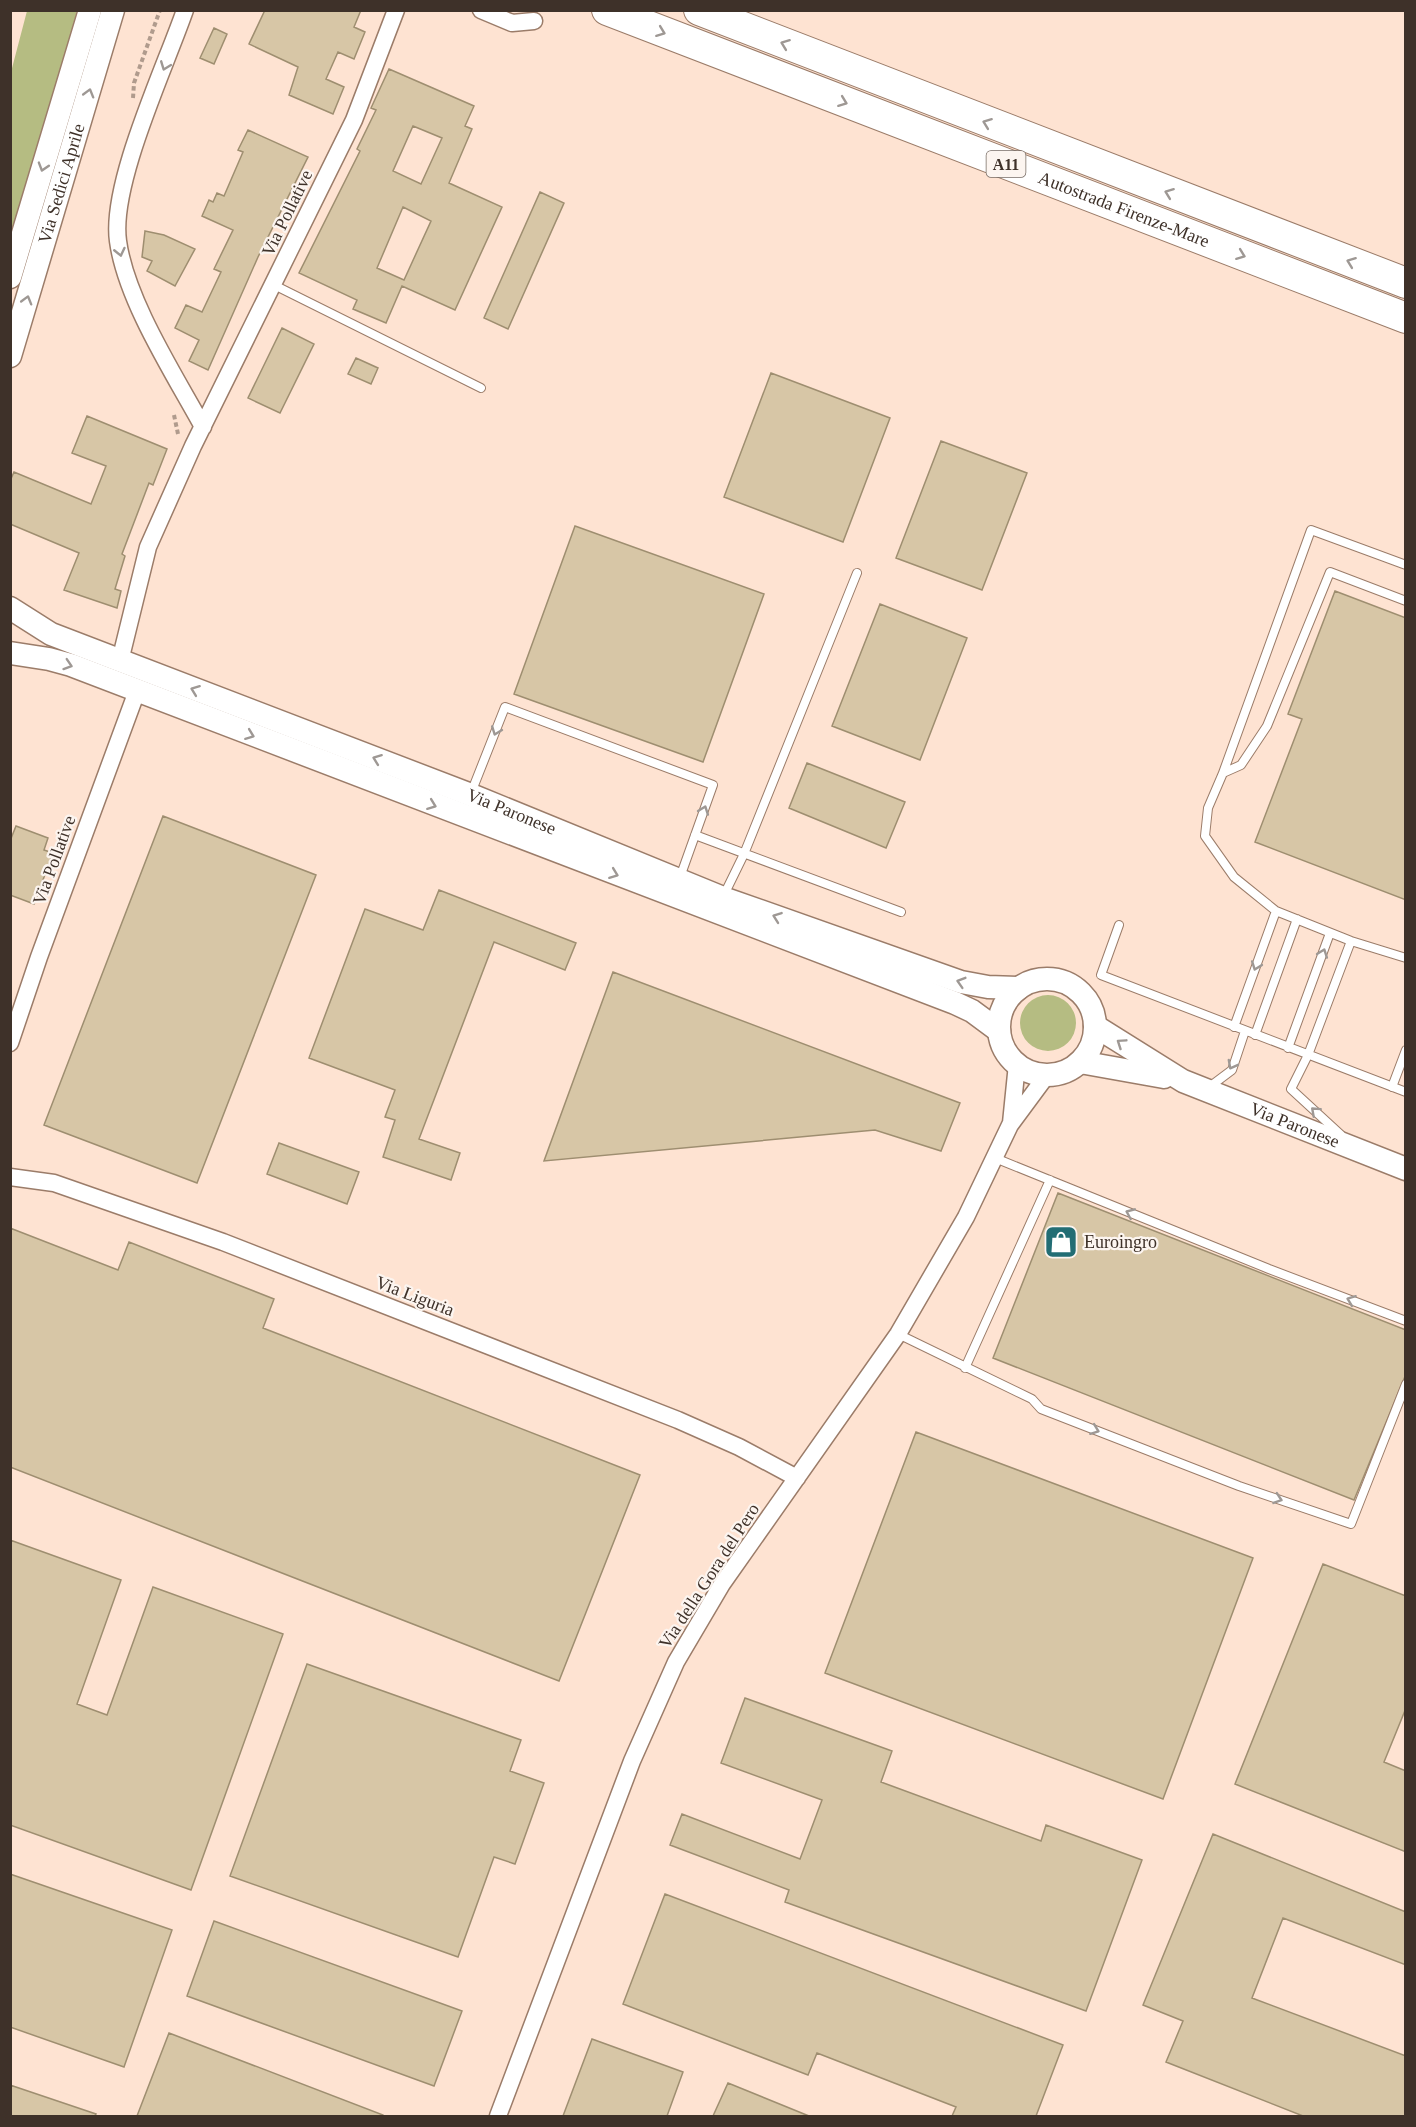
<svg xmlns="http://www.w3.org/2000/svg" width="1416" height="2127" font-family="'Times New Roman',serif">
<rect width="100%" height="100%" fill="#fee3d2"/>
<path fill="#b5bc82" d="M27 11H77L11 244V72Z
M1020 1023a28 28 0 1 1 56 0a28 28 0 1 1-56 0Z"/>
<path fill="#d7c6a6" stroke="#9e8e70" stroke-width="1.5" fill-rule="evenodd" d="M265 10H361L354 27 365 32 354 59 338 52 326 79 344 87 333 114 289 95 298 67 249 44Z
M214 28 227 34 214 64 200 58Z
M389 69 474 106 465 126 472 129 449 183 502 207 455 310 402 286 386 323 353 309 357 300 299 273 360 151 357 149 376 110 371 108ZM413 126 442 138 421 184 393 171ZM403 207 431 221 404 280 377 268Z
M248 130 308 157 258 257 208 370 189 361 199 340 175 328 186 305 202 312 221 272 214 269 233 230 202 216 209 200 213 202 217 193 224 196 243 152 238 150Z
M540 192 564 203 508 329 484 318Z
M145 231 164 235 195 249 175 286 147 271 152 261 142 257Z
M282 328 314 344 280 413 248 398Z
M356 358 378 368 371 384 348 374Z
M771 373 890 418 843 542 724 497Z
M87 416 167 449 153 485 149 483 122 554 125 556 115 589 121 591 117 608 64 590 79 553 10 524V481L14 472 91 504 106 466 72 453Z
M941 441 1027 473 982 590 896 558Z
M575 526 764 594 703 762 514 694Z
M1335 591 1406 618V900L1255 842 1302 719 1288 714Z
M880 604 967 638 920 760 832 726Z
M807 763 905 802 886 848 789 808Z
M163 816 316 875 197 1183 44 1125Z
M16 826 48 838 44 850 53 853 34 904 10 895V841Z
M439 890 576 943 565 970 494 942 419 1139 460 1153 451 1180 383 1157 395 1120 385 1117 395 1090 309 1058 365 909 423 930Z
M613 972 960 1103 941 1151 875 1130 544 1161Z
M279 1143 359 1172 347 1204 267 1174Z
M1058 1193 1406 1330V1374L1354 1500 993 1358Z
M10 1228 118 1270 129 1242 274 1299 263 1328 640 1475 559 1681 10 1467Z
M916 1432 1253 1558 1163 1799 825 1673Z
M10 1540 121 1580 77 1704 107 1715 153 1587 283 1634 191 1890 10 1825Z
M1323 1564 1406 1596V1708L1384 1762 1406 1771V1852L1235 1784Z
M307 1664 521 1740 510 1771 544 1783 515 1864 494 1857 458 1957 230 1876Z
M745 1698 892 1751 881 1782 1041 1841 1046 1825 1142 1860 1086 2011 785 1902 789 1890 670 1845 682 1814 800 1859 822 1800 721 1763Z
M1213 1834 1406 1912V1965L1283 1918 1252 1998 1406 2056V2116H1303L1166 2062 1183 2021 1143 2005Z
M10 1874 172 1930 124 2067 10 2027Z
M665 1894 1063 2045 1036 2116H952L956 2107 817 2053 808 2075 623 2004Z
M214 1921 462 2011 434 2086 187 1996Z
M169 2033 383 2115V2116H137Z
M592 2039 683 2072 667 2116H563Z
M728 2083 809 2116H713Z
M10 2085 96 2114 95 2116H10Z"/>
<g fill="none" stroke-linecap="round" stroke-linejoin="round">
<defs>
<path id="service" d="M274 285 481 388
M1406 601 1330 572 1267 726 1241 765 1223 773 1208 808 1205 836 1234 877 1276 911 1351 941 1406 958
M1223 773 1311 530 1406 565
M471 793 505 707 713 785 679 880
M695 835 901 912
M723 897 744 854 857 573
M1119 925 1101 975 1406 1092
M1234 1027 1276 911
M1255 1035 1297 919
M1288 1048 1330 933
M1392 1087 1406 1050
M1208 1088 1232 1070 1245 1031
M1341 1135 1291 1089 1308 1055 1351 941
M995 1158 1269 1269 1406 1321
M898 1334 1032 1399 1041 1409 1239 1486 1351 1524 1406 1384
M965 1368 1050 1180"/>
<path id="minor" d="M185 10C165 68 110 184 118 241 126 300 174 374 203 427
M481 10 512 23 534 21
M120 661 148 547 193 446 354 120 396 10
M10 1043 39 957 137 691
M1011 1123 1017 1064
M10 1177 54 1183 223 1242 678 1420 739 1447 797 1478
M498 2116 632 1761 676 1662 722 1584 898 1334 966 1217 1010 1125 1047 1075"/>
<g id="secondary">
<path d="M10 277 90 10"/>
<path id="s1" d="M10 356 113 10"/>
<path id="s2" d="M10 608 51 634 471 795 723 898 961 982 988 987 1019 988"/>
<path d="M10 653 49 659 71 665 955 1003 972 1011 999 1031"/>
<circle cx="1047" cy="1027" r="48"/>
<path id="s3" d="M1095 1026 1183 1081 1406 1169"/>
<path d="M1080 1062 1164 1077"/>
</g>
<g id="motorway">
<path id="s4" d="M607 10 1406 318"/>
<path d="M699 10 1406 283"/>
</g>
</defs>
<use href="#service" stroke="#9b7c69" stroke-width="10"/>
<use href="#minor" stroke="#9b7c69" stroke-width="19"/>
<use href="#secondary" stroke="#9b7c69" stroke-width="25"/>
<use href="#motorway" stroke="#9b7c69" stroke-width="32"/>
<path stroke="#b09b8d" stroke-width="4" stroke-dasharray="4.5 3" stroke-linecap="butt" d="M133 98 134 83 160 10
M174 415 178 434"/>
<use href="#service" stroke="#fff" stroke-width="8"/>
<use href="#minor" stroke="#fff" stroke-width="16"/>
<use href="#secondary" stroke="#fff" stroke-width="22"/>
<use href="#motorway" stroke="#fff" stroke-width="30"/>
</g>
<defs><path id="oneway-chevron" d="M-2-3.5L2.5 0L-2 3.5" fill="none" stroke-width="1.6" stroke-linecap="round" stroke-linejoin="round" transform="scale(1.5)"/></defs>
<g stroke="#9e9894">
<use href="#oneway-chevron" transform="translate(661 32) rotate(21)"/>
<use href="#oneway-chevron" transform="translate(785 44) rotate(-159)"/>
<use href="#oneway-chevron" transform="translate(165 66) rotate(111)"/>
<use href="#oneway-chevron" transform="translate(89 93) rotate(-74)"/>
<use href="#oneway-chevron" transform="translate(843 102) rotate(21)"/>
<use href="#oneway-chevron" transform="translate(987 123) rotate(-159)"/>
<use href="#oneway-chevron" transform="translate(43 167) rotate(107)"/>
<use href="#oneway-chevron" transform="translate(1169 193) rotate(-159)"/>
<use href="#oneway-chevron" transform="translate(120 252) rotate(77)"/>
<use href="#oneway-chevron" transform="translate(1241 255) rotate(21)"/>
<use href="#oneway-chevron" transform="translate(1351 262) rotate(-159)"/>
<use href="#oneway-chevron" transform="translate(27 300) rotate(-74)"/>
<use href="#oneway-chevron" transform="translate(68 665) rotate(18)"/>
<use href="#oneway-chevron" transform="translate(195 690) rotate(-159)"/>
<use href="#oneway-chevron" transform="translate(496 731) rotate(111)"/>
<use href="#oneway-chevron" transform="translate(250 735) rotate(21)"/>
<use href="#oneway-chevron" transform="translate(377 759) rotate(-159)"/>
<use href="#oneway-chevron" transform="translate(432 805) rotate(21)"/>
<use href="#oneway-chevron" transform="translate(704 810) rotate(-70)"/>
<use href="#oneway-chevron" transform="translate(614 874) rotate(21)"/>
<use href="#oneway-chevron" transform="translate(777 917) rotate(-160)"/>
<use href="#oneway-chevron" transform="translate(1323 953) rotate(-70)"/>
<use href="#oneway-chevron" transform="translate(1256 966) rotate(110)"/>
<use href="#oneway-chevron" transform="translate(961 982) rotate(-163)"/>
<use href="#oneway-chevron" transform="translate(1121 1043) rotate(-146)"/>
<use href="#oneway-chevron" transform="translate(1232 1065) rotate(118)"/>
<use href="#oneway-chevron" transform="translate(1315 1111) rotate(-138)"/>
<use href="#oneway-chevron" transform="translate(1130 1213) rotate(-157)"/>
<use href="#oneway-chevron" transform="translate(1351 1300) rotate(-159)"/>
<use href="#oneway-chevron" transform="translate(1095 1430) rotate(21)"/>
<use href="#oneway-chevron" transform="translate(1278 1499) rotate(19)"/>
</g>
<defs>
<symbol id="shop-square" viewBox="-11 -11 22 22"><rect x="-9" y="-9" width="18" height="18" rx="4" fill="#226d74" stroke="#fcf5f0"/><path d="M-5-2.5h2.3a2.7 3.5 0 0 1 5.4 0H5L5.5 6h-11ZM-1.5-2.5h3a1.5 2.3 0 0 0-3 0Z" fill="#fff"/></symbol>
</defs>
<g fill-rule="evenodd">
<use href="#shop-square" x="1042" y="1223" width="38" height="38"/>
</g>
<g text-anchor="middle" stroke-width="4.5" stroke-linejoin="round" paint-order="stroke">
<rect fill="#fcf5f0" stroke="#776c65" stroke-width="1.5" x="986.5" y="151" width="39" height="26" rx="4.5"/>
<g font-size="16" font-weight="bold" fill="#3e3129">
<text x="1006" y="170">A11</text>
</g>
<g font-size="18" fill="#3e3129" stroke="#fcf5f0">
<text dy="6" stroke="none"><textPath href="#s1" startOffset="180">Via Sedici Aprile</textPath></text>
<text dy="6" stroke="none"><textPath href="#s4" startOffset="554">Autostrada Firenze-Mare</textPath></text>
<text transform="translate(287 213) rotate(-64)" y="6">Via Pollative</text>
<text dy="6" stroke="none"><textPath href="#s2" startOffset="542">Via Paronese</textPath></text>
<text transform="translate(54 860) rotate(-70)" y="6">Via Pollative</text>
<text dy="6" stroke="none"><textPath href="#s3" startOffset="224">Via Paronese</textPath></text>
<text transform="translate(415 1296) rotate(21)" y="6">Via Liguria</text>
<text transform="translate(709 1576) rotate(-57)" y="6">Via della Gora del Pero</text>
</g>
<g font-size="18" fill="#3e3129" stroke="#fcf5f0" text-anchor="start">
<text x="1084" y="1248">Euroingro</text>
</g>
</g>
<rect width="1416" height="2127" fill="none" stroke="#3e3129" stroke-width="24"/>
</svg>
